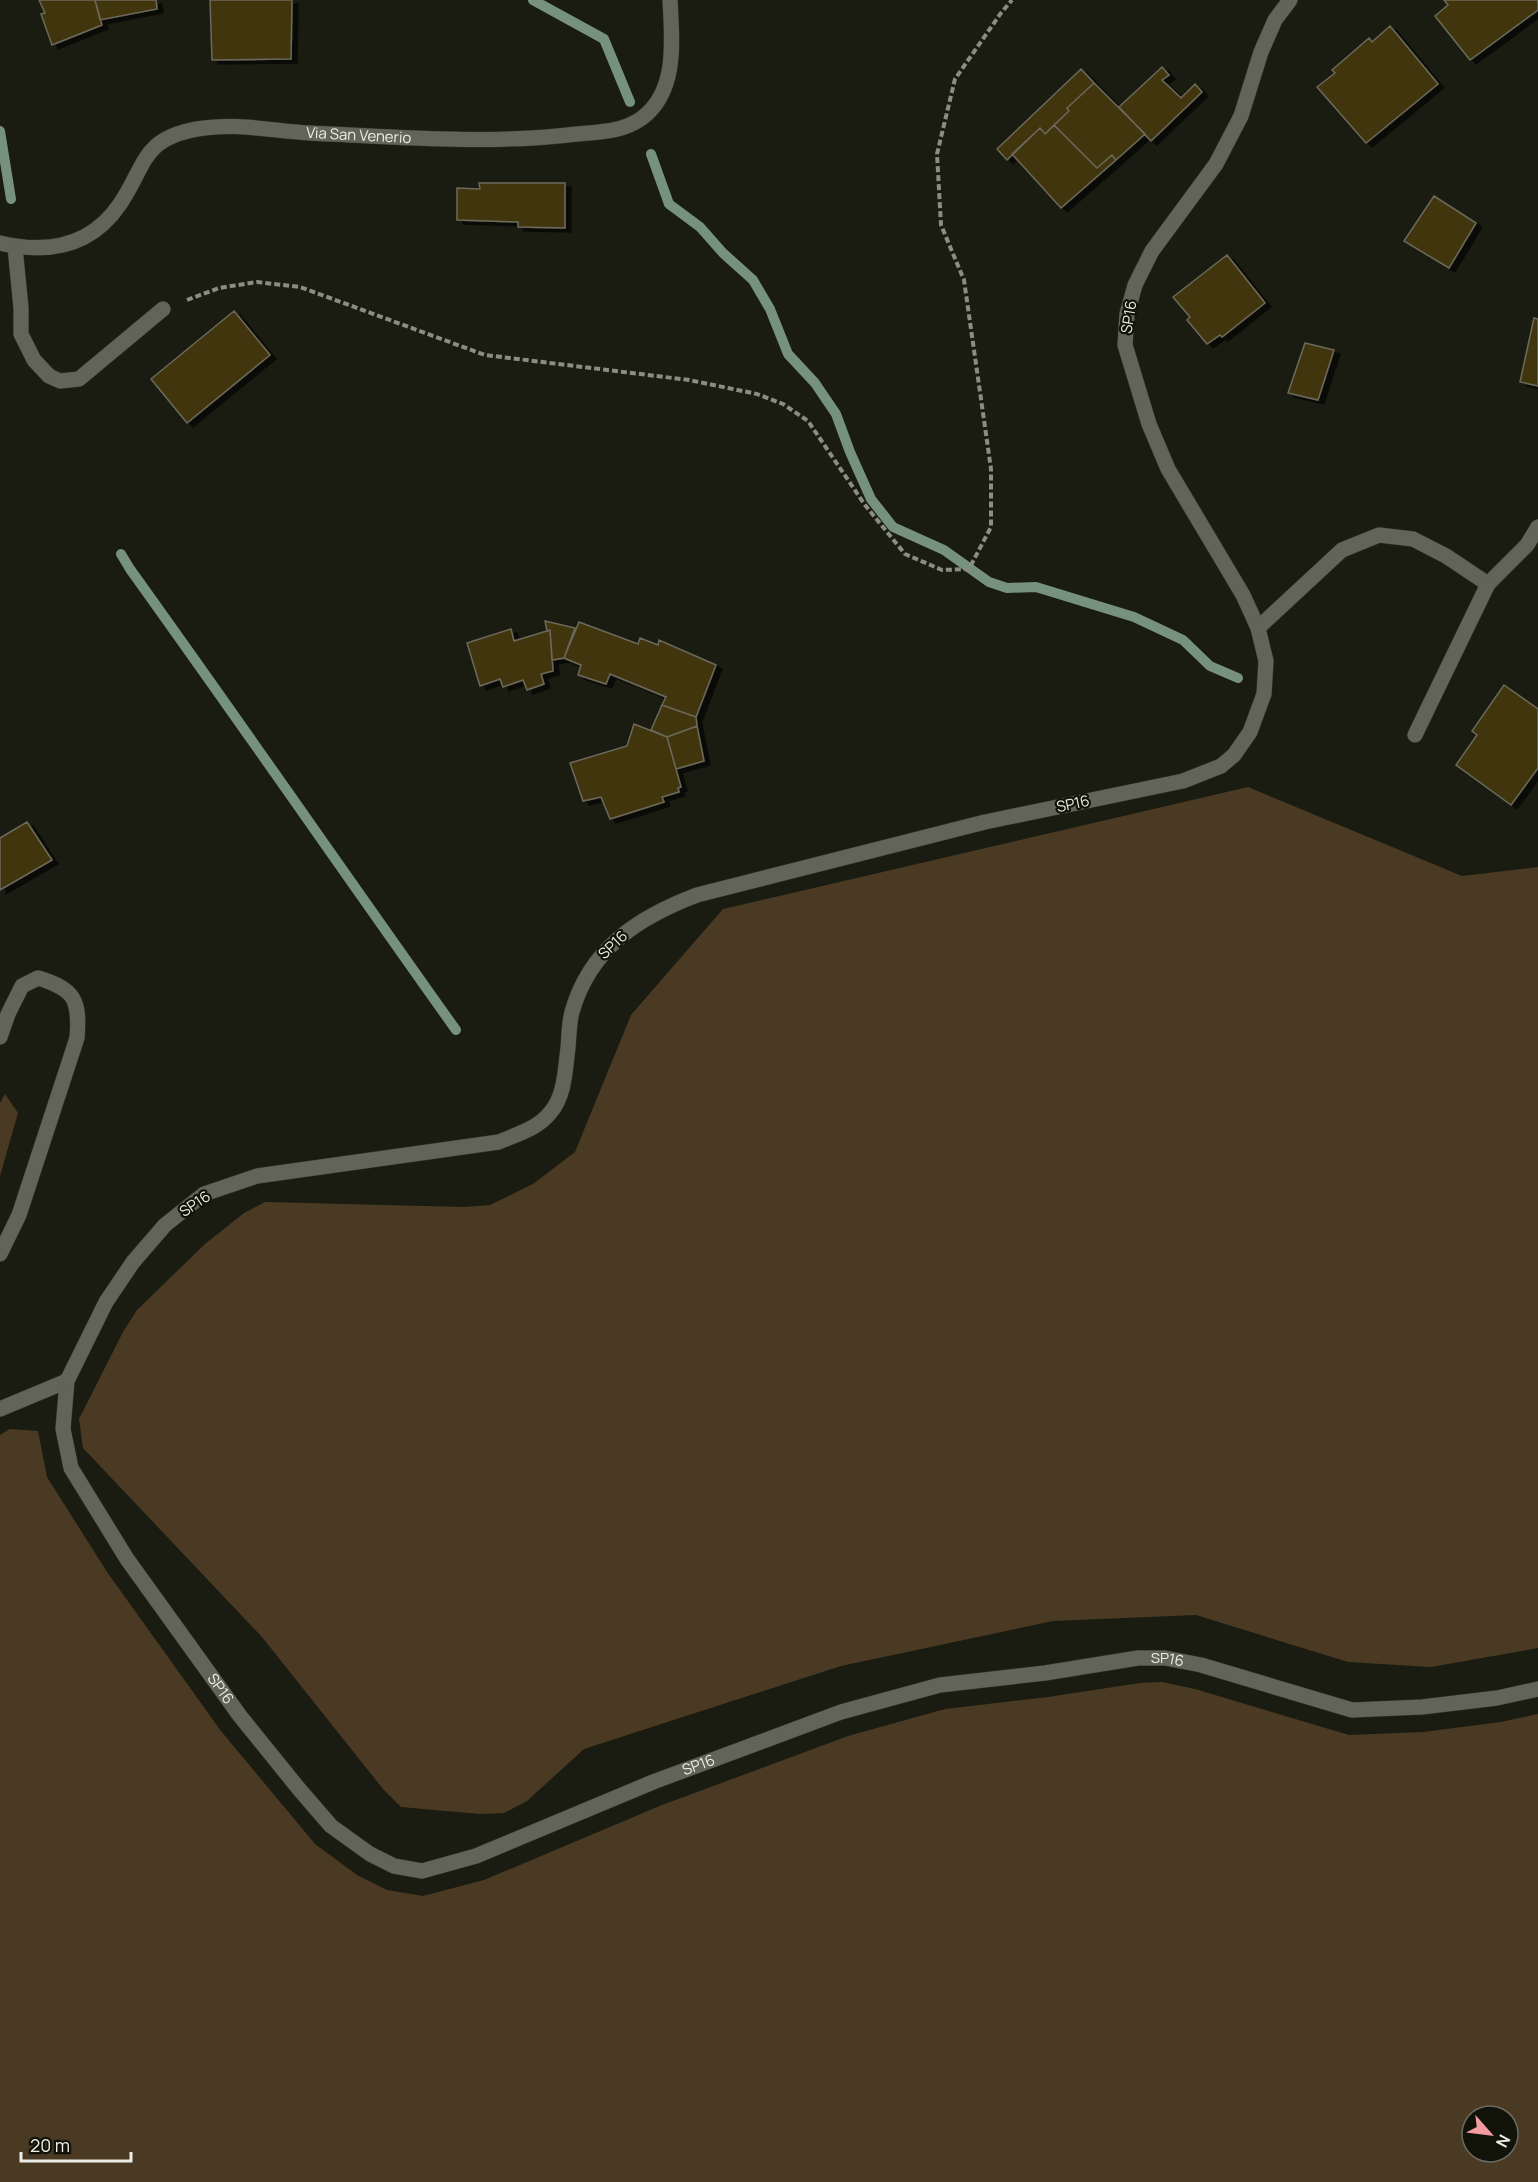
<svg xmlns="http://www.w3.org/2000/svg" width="1538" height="2182" font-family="Manrope,sans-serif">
<defs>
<filter id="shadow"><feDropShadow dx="6" dy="4" stdDeviation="0" flood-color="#0009"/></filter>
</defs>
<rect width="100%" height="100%" fill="#1a1c11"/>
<path fill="#4a3a23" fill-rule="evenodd" d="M1248 787 1462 876 1538 867V1648L1431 1667 1348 1662 1196 1615 1053 1621 841 1666 584 1749 527 1801 504 1813 480 1814 401 1807 383 1789 262 1637 83 1448 79 1419 123 1332 137 1310 205 1244 244 1213 265 1202 464 1207 490 1205 533 1184 575 1152 631 1015 723 909Z
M5 1094 18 1113 0 1176V1103Z
M10 1429 38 1431 47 1477 107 1572 221 1731 315 1844 357 1875 387 1890 423 1896 484 1880 662 1805 848 1736 945 1709 1048 1697 1140 1683 1162 1682 1195 1689 1349 1735 1423 1732 1501 1722 1538 1714V2182H0V1435ZM1472 2116H1508V2152H1472Z"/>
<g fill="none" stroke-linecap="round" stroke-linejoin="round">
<path stroke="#76927f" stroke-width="10" d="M533 0 604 39 630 102
M0 131 11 199
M651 154 669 204 700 227 723 253 753 280 770 309 788 354 815 383 836 414 850 452 871 499 893 527 944 550 989 582 1007 588 1036 587 1134 617 1183 640 1210 666 1238 678
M121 554 130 569C240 722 347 877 456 1030"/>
</g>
<path fill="#40360d" stroke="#6c695c" stroke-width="1.5" filter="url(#shadow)" d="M39 0H95L102 25 52 45 41 14 45 13Z
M95 0H156L157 9 100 20Z
M210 0H292L291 59 212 60Z
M1444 0H1538V10L1470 60 1435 16 1448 5Z
M1390 26 1438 84 1366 143 1317 87 1335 73 1332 70 1369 38 1372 42Z
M1162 67 1169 75 1162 80 1181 98 1195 84 1202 92 1151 141 1119 107Z
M1081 69 1094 83 1067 108 1069 111 1045 134 1040 128 1007 160 997 149Z
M1094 83 1145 134 1116 160 1112 155 1097 168 1054 125 1069 111 1067 108Z
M1054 125 1097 168 1112 155 1116 160 1061 208 1012 154 1040 128 1045 134Z
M479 183H565V228L518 227V222L457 220V188L480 189Z
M1434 196 1476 223 1449 268 1404 241Z
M1227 255 1265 303 1222 337 1220 335 1207 344 1187 320 1190 317 1173 297Z
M234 311 270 355 187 423 151 379Z
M1534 318 1538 319V386L1520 382Z
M1305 343 1334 350 1318 400 1288 393Z
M545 621 575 628 564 658 552 660 550 630 547 631Z
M579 622 638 644 640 638 658 645 659 640 716 665 696 717 662 705 666 697 610 674 606 684 578 675 581 665 564 658Z
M511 629 514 641 550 630 553 671 541 674 544 684 527 690 523 680 503 687 500 679 480 686 467 643Z
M1504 685 1538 709V768L1511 805 1456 765 1477 735 1472 731Z
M662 705 696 717 697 726 667 737 651 730Z
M634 724 667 737 681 787 678 788 679 792 662 797 664 802 610 819 601 797 583 801 570 763 627 746Z
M697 726 704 761 676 769 667 737Z
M27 822 52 860 0 890V838Z"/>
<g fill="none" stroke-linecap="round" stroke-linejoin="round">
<defs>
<g id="minor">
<path id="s1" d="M1290 0 1275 20 1261 52 1241 116 1216 164 1152 251 1135 285 1127 314 1125 345 1149 424 1168 469 1243 595 1258 628 1266 661 1264 694 1250 732 1234 755 1221 766 1183 781 985 822 697 895C639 917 590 948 572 1012 569 1023 569 1036 568 1048 565 1070 565 1096 550 1113 537 1129 517 1134 499 1142L257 1176 204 1194 165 1225 133 1262 106 1302 67 1381 63 1429 71 1468 127 1559 240 1716 299 1789 331 1826 370 1854 394 1866 422 1871 476 1856 653 1782 841 1712 940 1685 1045 1673 1138 1658H1165L1201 1665 1352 1710 1422 1707 1497 1698 1538 1689"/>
<path id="s2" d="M0 243C47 254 91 247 120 204 146 166 141 139 197 129 235 122 272 131 310 133 399 137 488 145 577 134 599 132 623 132 642 118 678 91 672 40 670 0"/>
<path d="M15 247 21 308V334L34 360 49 376 60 381 79 379 163 309"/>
<path d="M1258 628 1342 550 1379 535 1413 539 1446 556 1488 584 1527 545 1538 527"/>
<path d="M1415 735 1488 584"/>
<path d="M0 1037 8 1014 22 986 38 978C75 989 80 1000 77 1038L19 1215 0 1254"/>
<path d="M0 1409 67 1381"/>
</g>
</defs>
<use href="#minor" stroke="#33352f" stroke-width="16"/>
<path stroke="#8b8d84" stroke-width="4" stroke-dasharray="6 3" stroke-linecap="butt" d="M187 300 219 288 257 282 300 287 485 355 689 380 757 394 783 404 808 421 865 505 905 554 942 570 969 569 991 527V469L964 280 941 225 937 154 955 79 1001 13 1012 0"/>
<use href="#minor" stroke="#626458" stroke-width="15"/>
</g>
<g text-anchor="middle" stroke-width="4.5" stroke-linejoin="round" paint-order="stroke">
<g font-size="15" fill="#ecede6" stroke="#111309">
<text dy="5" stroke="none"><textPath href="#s2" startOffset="411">Via San Venerio</textPath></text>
<text transform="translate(1129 317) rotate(-81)" y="5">SP16</text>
<text transform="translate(1073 804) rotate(-12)" y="5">SP16</text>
<text transform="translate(613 945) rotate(-43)" y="5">SP16</text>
<text transform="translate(195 1204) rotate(-34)" y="5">SP16</text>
<text dy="5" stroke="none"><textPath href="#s1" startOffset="3688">SP16</textPath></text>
<text dy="5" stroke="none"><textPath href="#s1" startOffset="2628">SP16</textPath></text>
<text dy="5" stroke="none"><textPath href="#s1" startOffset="3204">SP16</textPath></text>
</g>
</g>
<g transform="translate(1490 2134) rotate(118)"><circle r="28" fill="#111309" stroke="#696a61" stroke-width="1.5"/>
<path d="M0-4.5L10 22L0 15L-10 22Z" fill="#f49aa1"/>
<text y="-9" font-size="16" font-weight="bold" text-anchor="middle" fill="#ecede6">N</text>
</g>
<path d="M21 2152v9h110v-9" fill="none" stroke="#ecede6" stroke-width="3"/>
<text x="30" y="2152" font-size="18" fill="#ecede6" stroke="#111309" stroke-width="4.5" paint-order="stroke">20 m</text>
</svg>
